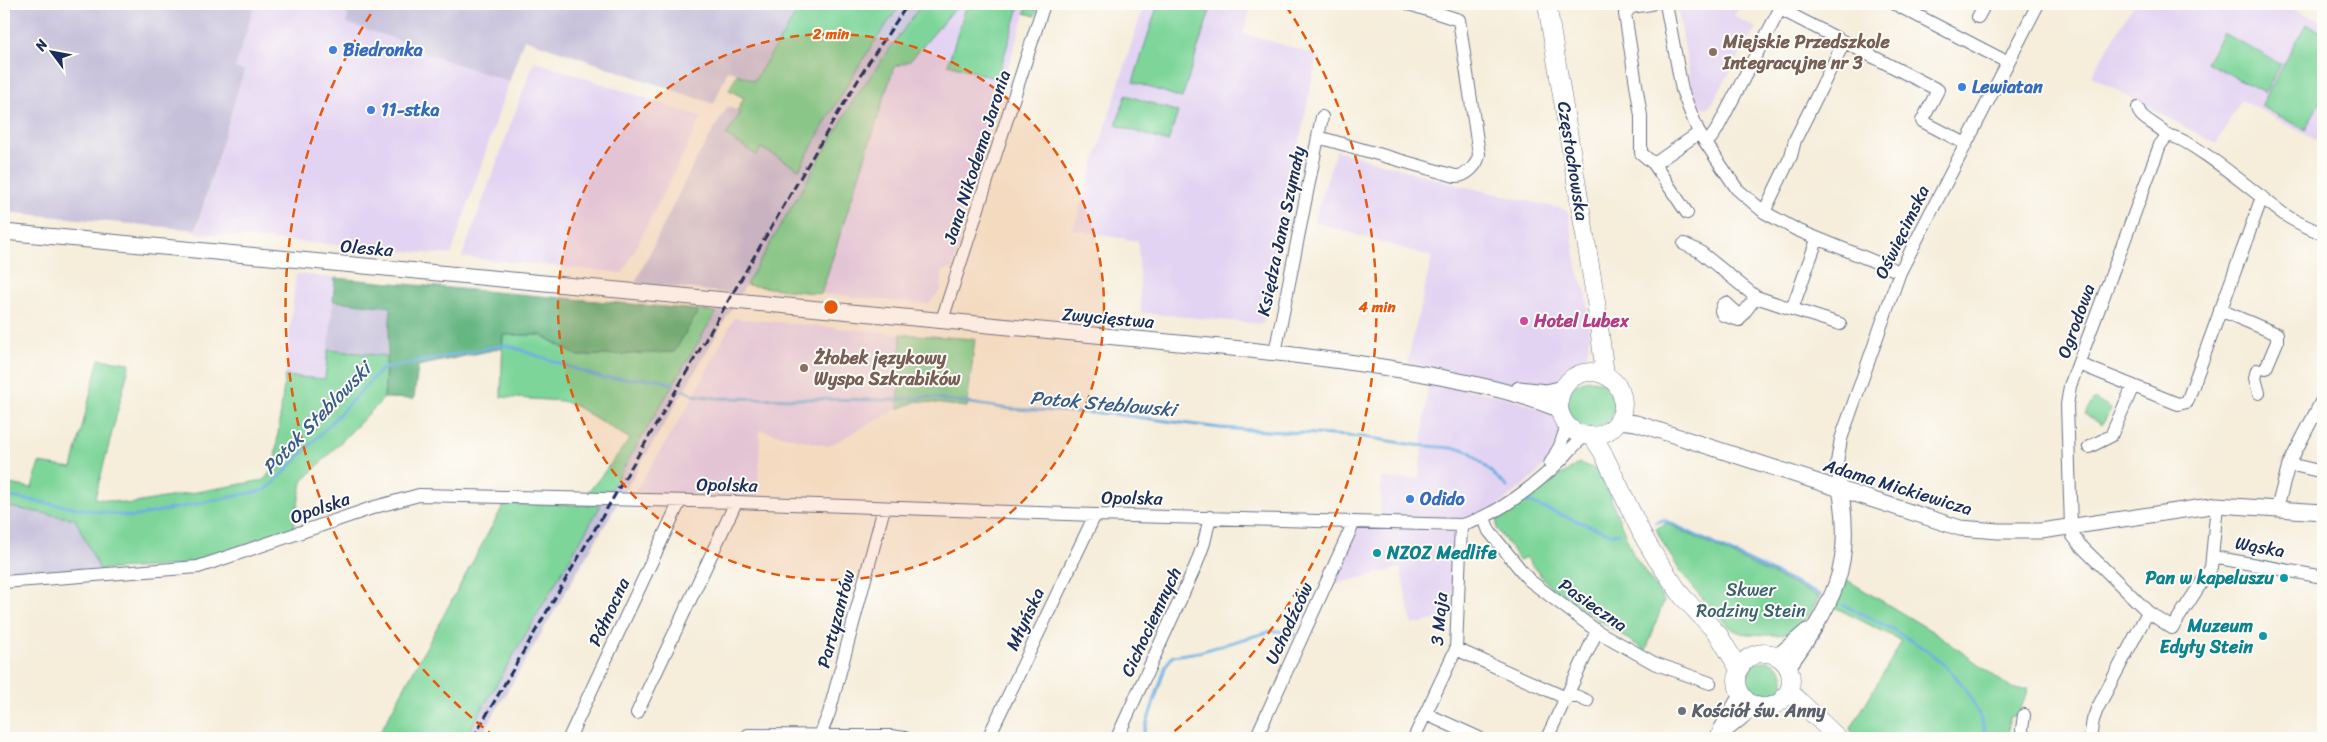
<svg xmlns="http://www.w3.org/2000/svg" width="2327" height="742" font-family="Sriracha,sans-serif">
<rect width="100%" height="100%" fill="#fdfcf7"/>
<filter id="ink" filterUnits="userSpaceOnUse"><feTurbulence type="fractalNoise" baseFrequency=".02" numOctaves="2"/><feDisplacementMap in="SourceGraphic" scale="10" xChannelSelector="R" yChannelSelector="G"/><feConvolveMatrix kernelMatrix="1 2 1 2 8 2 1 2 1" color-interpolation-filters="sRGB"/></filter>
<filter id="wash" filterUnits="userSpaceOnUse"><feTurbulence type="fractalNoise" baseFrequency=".0096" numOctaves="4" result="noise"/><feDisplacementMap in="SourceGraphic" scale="20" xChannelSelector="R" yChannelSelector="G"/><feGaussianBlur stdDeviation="1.12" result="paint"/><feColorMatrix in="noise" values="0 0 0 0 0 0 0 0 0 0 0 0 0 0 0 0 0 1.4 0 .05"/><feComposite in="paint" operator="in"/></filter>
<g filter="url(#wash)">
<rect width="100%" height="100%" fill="#f6edda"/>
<path fill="#e3d3f2" d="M255 4H343L349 9 346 23 419 47 424 53 509 82 451 255 196 233 244 72 235 68Z
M959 4H1028L953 237 961 243 952 270H943L941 290 928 304 821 294 894 67 910 61Z
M1144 4H1252L1243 33 1317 55 1263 324 1141 313 1138 241 1073 230Z
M1677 4H1740L1734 16 1756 28 1709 108 1706 109 1699 104 1692 89Z
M2134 4H2281L2323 22V144L2241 100 2216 144 2091 76Z
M534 61 702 117 623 273 462 257Z
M1336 150 1453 184 1568 210 1577 267 1587 296 1589 339 1587 357 1567 383 1539 389 1407 363 1432 257 1314 222Z
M296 274 335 278 325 379 285 376Z
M734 318 901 334 898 409 828 446 760 430 758 497 634 493 690 403Z
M1428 382 1510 398 1550 412 1559 421 1561 433 1549 459 1534 477 1496 507 1464 519 1380 517 1381 478 1419 479Z
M1356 527 1453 530V616L1412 625 1400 568 1328 586Z"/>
<path fill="#c6c0da" d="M4 4H255L235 68 244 71 196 230 4 212Z
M343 4H811L805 11 800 8 754 81 728 70 714 104 524 39 509 82 424 53 419 47 346 23 349 10Z
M901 4H922L857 95 480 738H465L659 405 728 293 635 283 693 165 728 106 740 112 726 137 757 155 761 148 845 88 880 32Z
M333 301 391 307 386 356 328 350Z
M4 506 75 519 100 570 4 575Z"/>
<path fill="#7ed59a" stroke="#4c827c" d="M811 4H901C862 56 831 112 799 169L761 148 757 155 726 136 740 113 737 111 744 98 729 90 737 74 754 81 800 8 805 11Z
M922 4H959L910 61 894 67 821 294 746 285 857 95Z
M967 4H1020L997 79 948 64Z
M1028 4H1039L1035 16 1025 13Z
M1158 4H1212L1182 98 1133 82Z
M2306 24 2323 32V96L2305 130 2261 106Z
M2223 33 2281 64 2265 93 2206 62Z
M1126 95 1178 112 1168 142 1116 125Z
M699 310 716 312 608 494H587L630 439 576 406 562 401 501 397 503 335H540L578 356 674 352Z
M901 334 975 339 967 407 917 401 898 409Z
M328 350 386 356 384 398 302 482 293 532 184 565 100 570 75 519 4 506V483L32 488 39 463 72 468 99 359 130 363 95 498 130 504 264 480 274 467 285 376 325 379Z
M1567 404a24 24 0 1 1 48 0a24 24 0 1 1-48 0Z
M2094 399 2111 409 2102 425 2085 414Z
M1579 463 1600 471 1633 554 1664 600 1646 651 1553 590 1525 557 1520 561 1497 529V518Z
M504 504 601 505 465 738H377Z
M1666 523 1819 597C1805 623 1797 637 1765 635 1757 634 1745 635 1738 632 1729 628 1722 619 1715 612 1691 587 1671 561 1656 529Z
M1847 580 1940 636 2012 689H2028L2019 714 2009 717 2008 738H1859L1850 730 1902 641 1834 607Z
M1746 680a19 19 0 1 1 38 0a19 19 0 1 1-38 0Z"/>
<path fill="#66b682" stroke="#407270" d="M335 278 699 310 674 352 578 356 541 335H503L502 348 418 366 414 399 384 398 391 307 333 301Z"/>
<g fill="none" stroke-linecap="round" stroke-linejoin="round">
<path stroke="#6eb0e2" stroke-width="3" d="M683 390 694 395 716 398 895 400 927 397 1011 409 1113 414 1220 428 1364 437 1415 445 1463 449 1470 452 1507 487
M4 496 132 517 265 490 275 482 382 369 506 345 602 378 658 379 674 385
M1528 502 1611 534 1619 533
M1656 522 1664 520 1820 595
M1843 605C1905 635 1971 663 1986 738
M1142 738 1166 665 1173 656 1199 652 1272 631H1278L1296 635"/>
</g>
</g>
<g filter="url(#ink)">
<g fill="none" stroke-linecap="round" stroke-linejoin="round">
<defs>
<path id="minor" d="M1651 4 1631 7 1625 14 1641 116V153L1654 164 1699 133
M1666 4 1682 90 1688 106 1699 133 1737 189 1764 212 1797 230 1900 272
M1895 4 2007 62
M1978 17 1985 4
M2138 108C2139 120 2161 125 2167 136
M2167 136 2160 145 2070 386 2067 405 2071 527 2073 536 2080 545 2148 612 2172 628 2211 568 2217 505
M2167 136C2187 133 2264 201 2285 215 2297 223 2310 228 2323 234
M1318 137 1455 176C1466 177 1478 165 1479 154L1459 20 1409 4
M1705 142 1711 138 1716 131 1780 9 1938 90 1922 121 1966 144
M1654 164 1687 213
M1764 212 1791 156 1795 140 1844 42
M1684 244 1699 251 1756 297 1792 309 1817 240
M1792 309 1840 324
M2220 310 2277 334V342L2266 368
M1743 314 1739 320 1723 315 1721 311 1723 305 1726 303 1737 313 1743 314 1756 297
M942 320 1044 4
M1275 353 1322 117
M2079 364 2178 404 2187 402 2262 197
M2257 370 2255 378 2259 393
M2089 447 2111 436 2133 386
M1550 464 1560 446 1567 425
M2289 464 2323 472
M1840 489 1837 462 1841 439 1900 272 2038 4
M2277 508 2289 464 2323 398
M1484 518 1489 531 1529 580 1597 631 1654 663 1710 683
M2213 557 2323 577
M4 582 198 567 375 507 419 495 736 502 1095 515 1461 525C1495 517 1536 485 1561 460 1569 452 1575 443 1585 436
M1456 649 1566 698 1576 696 1587 701
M637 713 736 502
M1426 714 1479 738
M748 735 891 736 905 738
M569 738 680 501
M819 738 829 713 884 508
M988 738 1095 515
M1117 738 1196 565 1204 543 1210 517
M1256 738 1354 522
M1414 738 1456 649 1461 525
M1547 738 1597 631
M2023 738 2022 729 2024 715
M2090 738 2093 720 2097 709 2148 612"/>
<path id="tertiary" d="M4 232 1242 349C1311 357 1381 365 1450 379 1486 386 1526 395 1560 410
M1519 389 1546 392 1564 388
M1619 421 1636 423 1960 528 1998 531H2041L2217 505 2323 512
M1778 656 1807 631
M1788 667C1832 605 1855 567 1840 489
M1721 730 1741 695
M1716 738 1755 706"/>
<path id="secondary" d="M1547 4 1596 302 1605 375
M1559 404a32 32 0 1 1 64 0a32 32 0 1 1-64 0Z
M1592 436 1602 451 1643 536 1656 558 1682 596 1718 634 1739 669
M1737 680a27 27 0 1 1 54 0a27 27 0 1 1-54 0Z
M1789 691 1838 738"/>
</defs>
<use href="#minor" stroke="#687289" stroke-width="14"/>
<use href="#tertiary" stroke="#687289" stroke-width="17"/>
<use href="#secondary" stroke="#687289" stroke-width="19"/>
<use href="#minor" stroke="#fff" stroke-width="12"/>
<use href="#tertiary" stroke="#fff" stroke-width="15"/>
<use href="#secondary" stroke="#fff" stroke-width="18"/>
<path stroke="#1b2f5e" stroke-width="3" stroke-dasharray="8 4" stroke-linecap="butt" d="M473 738 831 125 869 62 908 4"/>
</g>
</g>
<circle cx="831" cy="307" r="273" fill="#e8590c" fill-opacity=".12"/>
<g fill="none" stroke="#e8590c" stroke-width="2.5" stroke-dasharray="9 6">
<circle cx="831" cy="307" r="273"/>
<path d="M495 737A546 546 0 0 1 376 6M1286 6A546 546 0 0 1 1167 737"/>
</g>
<g fill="#3f7fe0" stroke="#fdfcf7" stroke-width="2">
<circle cx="333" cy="50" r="5"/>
<circle cx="1962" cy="87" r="5"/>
<circle cx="371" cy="110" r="5"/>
<circle cx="1410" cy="499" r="5"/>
</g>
<g fill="#8d6e63" stroke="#fdfcf7" stroke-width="2">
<circle cx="1713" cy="52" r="5"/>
<circle cx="804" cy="368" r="5"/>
</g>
<circle fill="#d1479c" stroke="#fdfcf7" stroke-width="2" cx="1524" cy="321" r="5"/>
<g fill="#0f9aa8" stroke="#fdfcf7" stroke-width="2">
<circle cx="1377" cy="553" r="5"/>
<circle cx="2284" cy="578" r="5"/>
<circle cx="2263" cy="636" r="5"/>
</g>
<circle fill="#6b7280" stroke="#fdfcf7" stroke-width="2" cx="1682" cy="711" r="5"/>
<g text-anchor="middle" stroke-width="4" stroke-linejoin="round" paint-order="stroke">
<g font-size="18" font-weight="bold" fill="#785e54" stroke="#fdfcf7" text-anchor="start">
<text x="1723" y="48">Miejskie Przedszkole<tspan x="1723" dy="21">Integracyjne nr 3</tspan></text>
<text x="814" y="364">Żłobek językowy<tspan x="814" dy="21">Wyspa Szkrabików</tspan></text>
</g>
<g font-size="18" font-weight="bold" fill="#366cbe" stroke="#fdfcf7" text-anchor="start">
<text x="343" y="56">Biedronka</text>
<text x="1972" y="93">Lewiatan</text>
<text x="381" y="116">11-stka</text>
<text x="1420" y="505">Odido</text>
</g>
<g font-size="18" fill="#1b2f5e" stroke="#fdfcf7">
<text transform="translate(977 157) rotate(-72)" y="6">Jana Nikodema Jaronia</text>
<text transform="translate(1573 161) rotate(81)" y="6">Częstochowska</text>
<text transform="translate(1281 231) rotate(-78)" y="6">Księdza Jana Szymały</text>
<text transform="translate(1902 232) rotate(-64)" y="6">Oświęcimska</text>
<text transform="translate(367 248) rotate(5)" y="6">Oleska</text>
<text transform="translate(1108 318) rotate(5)" y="6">Zwycięstwa</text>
<text transform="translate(2076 321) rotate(-70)" y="6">Ogrodowa</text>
<text transform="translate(727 485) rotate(1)" y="6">Opolska</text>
<text transform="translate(1898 487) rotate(17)" y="6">Adama Mickiewicza</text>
<text transform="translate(1132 498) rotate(1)" y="6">Opolska</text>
<text transform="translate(320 508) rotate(-19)" y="6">Opolska</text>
<text transform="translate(2260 547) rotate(10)" y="6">Wąska</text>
<text transform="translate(1593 605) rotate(35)" y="6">Pasieczna</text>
<text transform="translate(609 612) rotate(-65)" y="6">Północna</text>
<text transform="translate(836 619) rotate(-75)" y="6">Partyzantów</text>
<text transform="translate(1025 619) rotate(-65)" y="6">Młyńska</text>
<text transform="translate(1439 619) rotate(-85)" y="6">3 Maja</text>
<text transform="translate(1151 622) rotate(-65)" y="6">Cichociemnych</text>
<text transform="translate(1289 623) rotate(-65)" y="6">Uchodźców</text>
</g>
<g font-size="18" font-weight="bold" fill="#b23c85" stroke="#fdfcf7" text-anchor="start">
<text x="1534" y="327">Hotel Lubex</text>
</g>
<g font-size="18" font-weight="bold" fill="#0d838f" stroke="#fdfcf7" text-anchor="end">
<text x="1387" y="559" text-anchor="start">NZOZ Medlife</text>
<text x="2274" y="584">Pan w kapeluszu</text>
<text x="2253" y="632">Muzeum<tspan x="2253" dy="21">Edyty Stein</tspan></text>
</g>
<g font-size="18" fill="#396170" stroke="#fdfcf7">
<text x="1751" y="596">Skwer<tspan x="1751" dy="21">Rodziny Stein</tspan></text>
</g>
<g font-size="18" font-weight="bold" fill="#5b616d" stroke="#fdfcf7" text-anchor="start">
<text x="1692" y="717">Kościół św. Anny</text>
</g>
<g font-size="19" font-style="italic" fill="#385c8c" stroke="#fdfcf7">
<text transform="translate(1103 403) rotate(5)" y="7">Potok Steblowski</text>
<text transform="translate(316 418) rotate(-46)" y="7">Potok Steblowski</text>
</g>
</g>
<circle cx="831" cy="307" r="8" fill="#e8590c" stroke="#fdfcf7" stroke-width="2.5"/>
<g font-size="15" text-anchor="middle" font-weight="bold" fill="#e8590c" stroke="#fdfcf7" stroke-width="4" stroke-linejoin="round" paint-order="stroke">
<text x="831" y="39">2 min</text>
<text x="1377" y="312">4 min</text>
</g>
<rect width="2327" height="742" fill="none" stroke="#fdfcf7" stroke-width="20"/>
<g transform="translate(52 52) rotate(302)" stroke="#fdfcf7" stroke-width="4" paint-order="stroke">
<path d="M0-4L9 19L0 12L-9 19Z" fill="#1b2f5e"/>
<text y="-8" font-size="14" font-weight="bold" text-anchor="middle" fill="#1b2f5e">N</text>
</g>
</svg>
